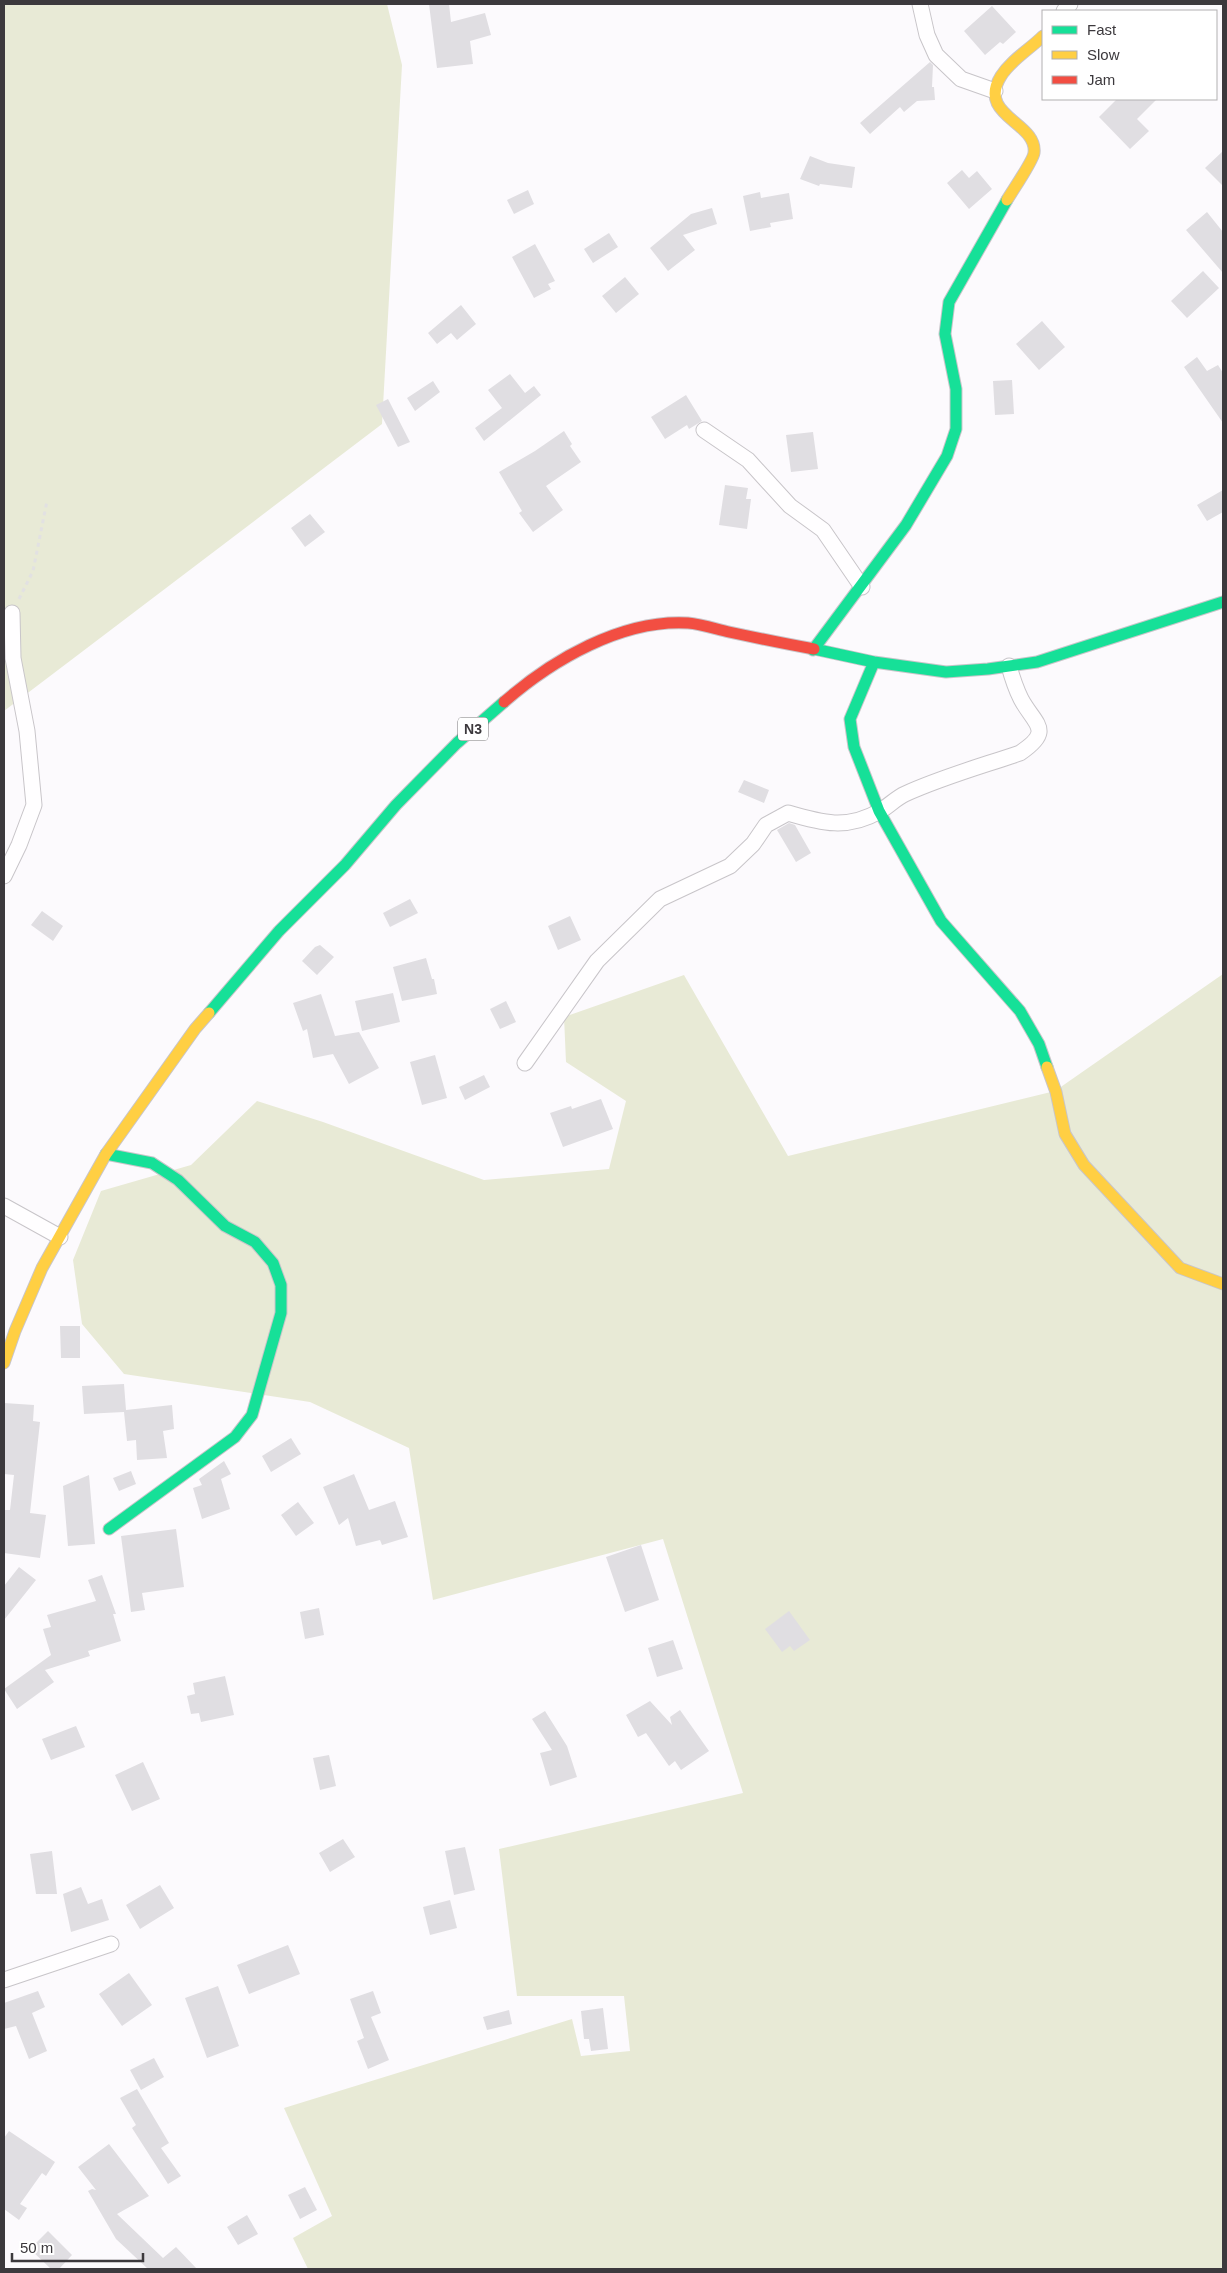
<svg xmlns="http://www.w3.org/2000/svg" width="1227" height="2273" font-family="Arial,sans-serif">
<rect width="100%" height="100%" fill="#fcfafd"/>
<path fill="#e8ead6" d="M4 4H387L402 65 382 424 4 711Z
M1223 974V2269H308L293 2238 332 2216 284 2108 572 2019 581 2056 630 2051 624 1996H517L499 1849 743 1793 663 1539 433 1600 409 1448 310 1402 124 1374 82 1324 73 1260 101 1191 191 1165 257 1101 323 1122 484 1180 609 1169 626 1101 566 1062 564 1017 684 975 788 1156 1055 1091Z"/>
<path fill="#e0dee2" d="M429 4H449L451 22 485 13 491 35 470 41 473 64 437 68Z
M992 6 1016 32 1003 44 1000 42 985 55 964 31Z
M930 62 933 65 932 87H934L935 100 917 101 904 112 900 107 870 134 860 123Z
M1117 99H1157L1137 119 1149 131 1130 149 1099 117Z
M1223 151V186L1205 168Z
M810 156 828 163 855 167 852 188 820 184 819 186 800 179Z
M962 170 969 178 977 171 992 189 969 209 947 183Z
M528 190 534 204 514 214 507 200Z
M760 192 761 198 789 193 793 219 770 223 771 227 750 231 743 196Z
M712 208 717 224 683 235 695 250 668 271 650 248 691 214Z
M1207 212 1223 232V273L1186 230Z
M609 233 618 247 593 263 584 249Z
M535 244 555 281 548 284 551 289 534 298 512 257Z
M1203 271 1219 288 1187 318 1171 301Z
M625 277 639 294 616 313 602 296Z
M461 305 476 324 457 340 451 333 437 344 428 333Z
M1042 321 1065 347 1039 370 1016 344Z
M1197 357 1207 371 1218 365 1223 373V423L1184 367Z
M510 374 525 393 534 386 541 395 484 441 475 428 502 408 488 390Z
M1012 380 1014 414 995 415 993 381Z
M433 381 440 392 415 411 407 398Z
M686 395 702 421 689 429 687 425 665 439 651 417Z
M388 399 410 442 398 447 376 405Z
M564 431 572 444 570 446 581 462 546 486 563 510 533 532 519 513 522 511 499 472 535 451Z
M813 432 818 469 791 472 786 435Z
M725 485 748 488 746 499H751L747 529 719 525Z
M1223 490V512L1207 521 1197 505Z
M310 514 325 532 305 547 291 528Z
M744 780 769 790 764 803 738 792Z
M789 823 795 825 811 853 796 862 777 830Z
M410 899 418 913 390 927 383 913Z
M42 911 63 926 53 941 31 925Z
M570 916 581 940 558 950 548 926Z
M320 945 334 957 317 975 302 961 315 947Z
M426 958 432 979H434L437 994 402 1001 393 967Z
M393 993 400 1022 362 1031 355 1001Z
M321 994 335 1036 359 1032 379 1068 349 1084 333 1054 313 1058 307 1029 303 1031 293 1003Z
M506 1001 516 1022 500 1029 490 1009Z
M435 1055 447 1098 422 1105 410 1062Z
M484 1075 490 1087 465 1100 459 1087Z
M601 1099 613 1129 563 1147 550 1113 571 1106 572 1109Z
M60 1326H80V1358H61Z
M124 1384 126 1410 172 1405 174 1429 163 1431 167 1458 137 1460 136 1440 127 1441 124 1412 84 1414 82 1386Z
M4 1403 34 1405 33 1421 40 1422 30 1513 46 1515 40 1558 4 1553V1510H10L14 1475 4 1474Z
M291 1438 301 1454 271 1472 262 1456Z
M224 1461 231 1474 221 1479 230 1509 202 1519 193 1488 202 1485 199 1479Z
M131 1471 136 1484 119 1491 113 1478Z
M354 1474 369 1510 395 1501 408 1537 382 1545 380 1540 356 1546 348 1518 339 1525 323 1487Z
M89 1475 95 1544 68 1546 63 1486Z
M298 1502 314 1523 296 1536 281 1515Z
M176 1529 184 1587 142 1593 145 1610 131 1612 121 1536Z
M641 1545 659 1600 625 1612 606 1557Z
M19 1567 36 1580 4 1620V1586Z
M102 1575 116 1614H113L121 1641 88 1651 90 1656 45 1670 54 1682 17 1709 4 1689 51 1655 43 1629 51 1627 47 1615 96 1601 88 1580Z
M319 1608 324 1635 305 1639 300 1612Z
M789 1611 810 1640 794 1651 790 1646 782 1652 765 1629Z
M673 1640 683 1669 657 1677 648 1648Z
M225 1676 234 1715 201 1722 199 1713 191 1714 187 1696 195 1694 193 1683Z
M650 1701 672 1725 670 1717 680 1710 709 1751 681 1770 675 1761 669 1766 646 1733 638 1737 626 1715Z
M545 1711 567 1746 577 1777 550 1786 540 1753 552 1750 532 1719Z
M76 1726 85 1747 51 1760 42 1739Z
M329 1755 336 1786 320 1790 313 1758Z
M143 1762 160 1799 132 1811 115 1775Z
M343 1839 355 1857 330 1872 319 1853Z
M465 1847 475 1890 454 1895 445 1851Z
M52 1851 57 1894H36L30 1854Z
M160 1885 174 1908 140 1929 126 1905Z
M81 1887 88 1904 102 1899 109 1920 71 1932 63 1894Z
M450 1900 457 1928 430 1935 423 1907Z
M288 1945 300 1974 249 1994 237 1965Z
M129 1973 152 2005 122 2026 99 1994Z
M218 1986 239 2046 207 2058 185 1998Z
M38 1991 45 2007 32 2013 47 2051 29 2059 16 2026 4 2029V2003Z
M373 1991 381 2013 371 2017 389 2060 368 2069 357 2041 364 2038 350 1999Z
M603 2008 608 2049 591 2051 589 2039H584L581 2011Z
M509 2010 512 2024 487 2030 483 2017Z
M154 2058 164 2077 141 2090 130 2070Z
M137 2089 169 2143 161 2148 181 2176 168 2184 132 2128 136 2125 120 2098Z
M9 2131 55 2162 46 2176 42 2173 20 2204 27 2208 19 2220 4 2209V2138Z
M109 2144 149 2196 117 2214 163 2258 176 2247 197 2269H148L116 2239 88 2191 92 2189 96 2190 78 2167Z
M305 2187 317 2210 300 2219 288 2195Z
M247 2215 258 2234 238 2245 227 2227Z
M48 2231 72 2255 59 2269H51L30 2249Z"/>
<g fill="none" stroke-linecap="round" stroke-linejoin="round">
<defs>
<path id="street" d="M920 4 927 35 936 55 961 79 995 91
M1064 11 1070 4
M704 430 748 460 790 506 823 530 862 587
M4 876 19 845 34 805 27 731 13 658 12 613
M525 1063 597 961 660 899 730 866 753 844 766 825 788 813C822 823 847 830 880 811 889 806 896 798 905 794 942 777 982 766 1020 753 1054 730 1035 725 1021 699 1016 689 1012 677 1009 666
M4 1206 60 1237
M4 1980 111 1944"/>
<path id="fast" d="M814 649 874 662 946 672 988 669 1037 662 1223 602
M813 650 906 525 947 456 956 429V389L945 334 949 302 1007 200
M874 662 850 719 854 747 879 811 941 921 1020 1011 1039 1044 1047 1067
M209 1013 279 931 345 865 396 805 457 743 504 702
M106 1154 152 1163 178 1180 225 1226 255 1242 273 1263 281 1285V1313L252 1415 235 1437 109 1529"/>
<path id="slow" d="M1007 200C1013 190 1033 161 1034 153 1038 122 976 116 1001 76 1011 60 1030 49 1043 36
M1047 1067 1056 1092 1065 1134 1084 1165 1180 1268 1223 1284
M4 1363 15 1331 42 1268 106 1154 195 1029 209 1013"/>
<path id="jam" d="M504 702C552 660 622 619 688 623 701 624 716 629 729 632 757 638 786 644 814 649"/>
</defs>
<use href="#street" stroke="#c8c5c9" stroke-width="17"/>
<use href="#fast" stroke="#c8c5c9" stroke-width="13"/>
<use href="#slow" stroke="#c8c5c9" stroke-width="13"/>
<use href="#jam" stroke="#c8c5c9" stroke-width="13"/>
<path stroke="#e2e1e2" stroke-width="3" stroke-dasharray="4 4" stroke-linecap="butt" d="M19 599 33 571 47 501"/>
<use href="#street" stroke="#fffeff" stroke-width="15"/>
<use href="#fast" stroke="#16e098" stroke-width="11"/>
<use href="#slow" stroke="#ffcf43" stroke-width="11"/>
<use href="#jam" stroke="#f24e42" stroke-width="11"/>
</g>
<g text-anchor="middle" stroke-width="5" stroke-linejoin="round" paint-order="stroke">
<rect fill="#fff" stroke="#767477" stroke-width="1" x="458" y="717.5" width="30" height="23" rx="4"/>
<g font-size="14" font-weight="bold" fill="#3c393d">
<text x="473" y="734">N3</text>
</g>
</g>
<rect width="1227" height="2273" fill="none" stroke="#3c393d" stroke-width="10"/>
<rect x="1042" y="10" width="175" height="90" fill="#ffffff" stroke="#b1b0b1"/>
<rect x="1052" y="26" width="25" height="8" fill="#16e098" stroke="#b1b0b1"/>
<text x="1087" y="35" font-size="15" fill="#3c393d">Fast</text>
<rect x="1052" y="51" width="25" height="8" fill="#ffcf43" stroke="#b1b0b1"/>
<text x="1087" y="60" font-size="15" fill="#3c393d">Slow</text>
<rect x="1052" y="76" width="25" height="8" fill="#f24e42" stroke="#b1b0b1"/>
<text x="1087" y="85" font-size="15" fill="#3c393d">Jam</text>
<path d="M12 2253v8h131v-8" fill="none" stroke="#3c393d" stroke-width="2.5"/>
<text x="20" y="2253" font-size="15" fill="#3c393d" stroke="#ffffff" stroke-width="4" paint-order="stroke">50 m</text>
</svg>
